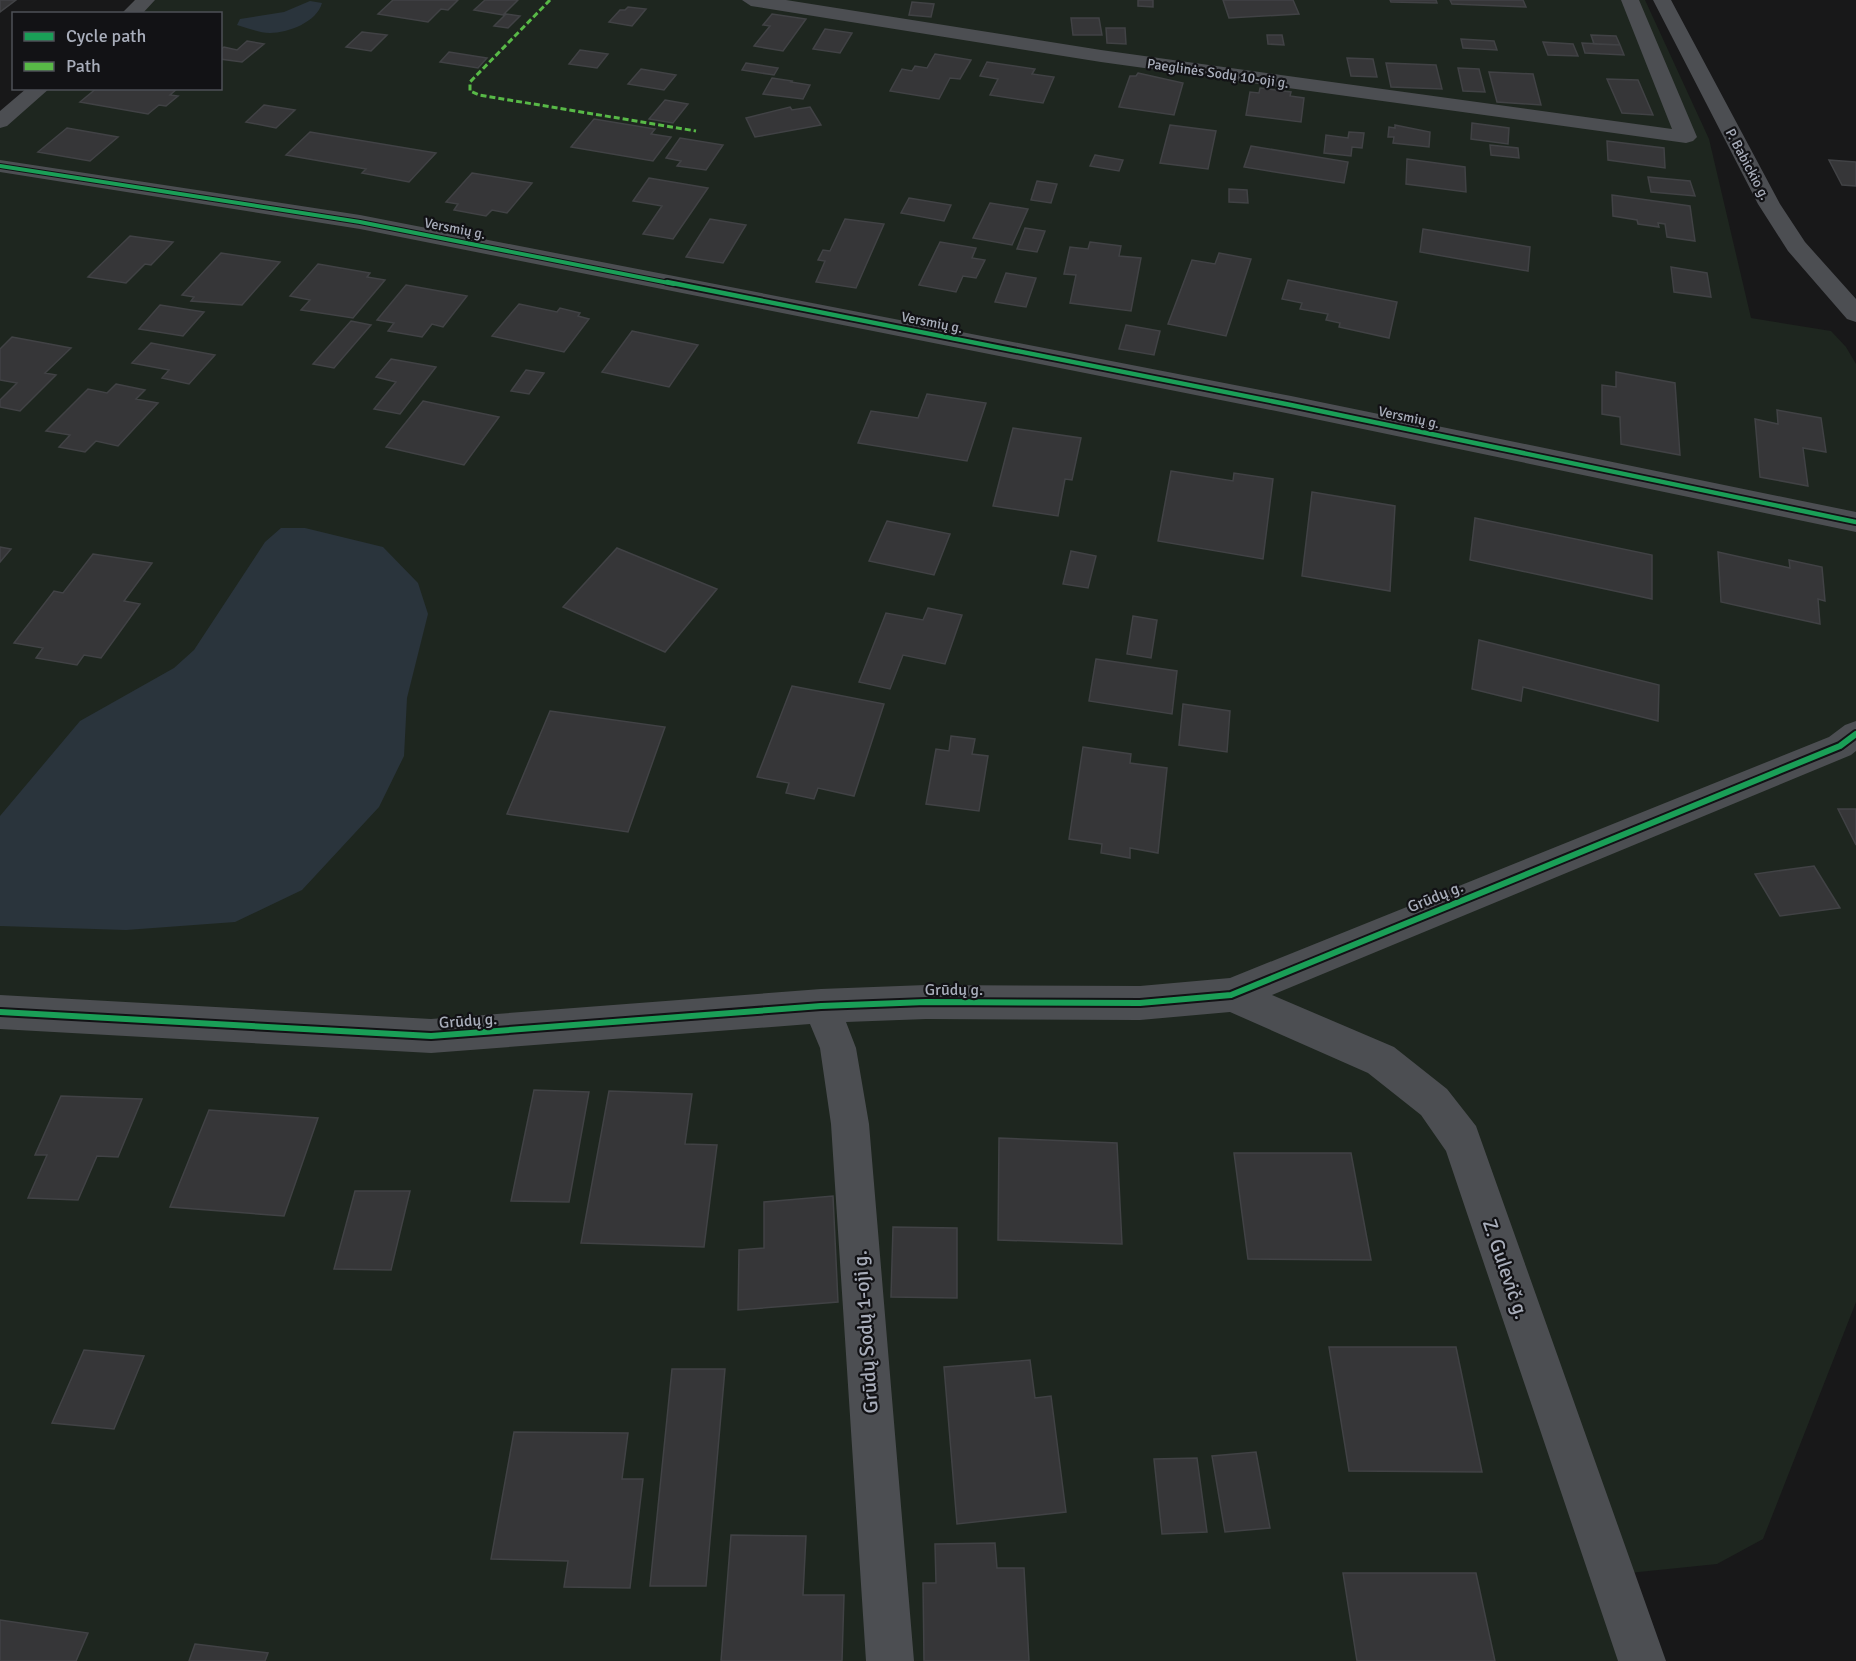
<svg xmlns="http://www.w3.org/2000/svg" width="1856" height="1661" font-family="Signika,sans-serif">
<rect width="100%" height="100%" fill="#181819"/>
<path fill="#1e261f" d="M140 0H1645L1709 139 1751 318 1831 331 1846 347 1856 364V1302L1763 1539 1717 1564 1629 1573 1661 1661H0V112L30 89 220 88V14L123 13Z"/>
<path fill="#2a343c" d="M310 1 322 3C317 22 288 33 270 33 259 33 248 28 237 25L240 19 284 12Z
M281 528H305L383 547 418 583 428 614 407 698 404 756 379 807 302 890 235 922 126 930 0 926V816L80 721 174 668 194 650 265 542Z"/>
<path fill="#363638" stroke="#414245" stroke-width="1.5" d="M0 0H16L0 12Z
M393 0H458L448 10 441 9 428 22 378 14Z
M485 0H518L503 15 474 10Z
M1138 0H1153V7L1138 6Z
M1223 0H1293L1299 14 1229 18Z
M1390 0H1436L1437 3 1391 2Z
M1450 0H1523L1526 7 1452 4Z
M912 2 934 4 931 17 909 15Z
M628 7 646 9 632 26 609 22 620 10H625Z
M506 14 520 16 508 28 494 26Z
M772 14 806 19 783 51 754 46 770 26 763 25Z
M1071 18H1099L1102 35H1073Z
M1106 28H1125L1126 44 1107 43Z
M825 29 852 33 840 53 813 49Z
M362 32 387 35 371 51 346 47Z
M1267 35H1282L1284 45 1268 44Z
M1591 35 1616 36 1620 45 1594 44Z
M1461 39 1494 41 1497 50 1463 48Z
M247 41 264 44 242 62 220 59V50L224 47 237 50Z
M1543 42 1573 44 1578 56 1548 55Z
M1582 43 1620 45 1624 55 1585 53Z
M580 50 608 54 597 68 569 64Z
M449 52 487 58 478 68 440 62Z
M935 54 971 60 960 79 950 78 939 99 890 91 902 69 912 71 915 66 927 68Z
M1347 58 1373 59 1377 77 1351 76Z
M987 62 1035 69 1032 74 1054 77 1043 103 990 95 998 79 980 76Z
M746 63 778 68 774 75 742 70Z
M1386 63 1436 65 1442 89 1391 87Z
M1458 68 1479 69 1485 92 1463 91Z
M641 69 676 75 664 90 628 84Z
M1489 72 1533 74 1541 105 1497 102Z
M1138 73 1183 83 1174 115 1119 107 1130 76H1136Z
M772 78 792 81 791 82 810 85 803 99 763 94Z
M1607 79 1638 80 1653 115 1622 113Z
M97 88H178L170 95 178 96 166 106 159 105 148 114 80 102Z
M1260 88 1291 92 1290 96 1304 98 1301 122 1246 115 1250 92 1259 93Z
M665 100 688 104 673 123 649 119Z
M264 105 295 110 276 128 246 122Z
M790 107 792 110 810 107 821 125 755 137 746 118Z
M594 119 655 129 651 134 671 137 653 161 571 147Z
M1472 123 1509 128 1508 144 1471 139Z
M1170 125 1216 131 1208 169 1160 163Z
M1395 125 1430 132 1429 147 1393 143 1394 137H1388L1389 127 1395 128Z
M67 128 118 137 90 161 38 152Z
M310 132 436 153 409 182 362 173 366 169 286 155Z
M1349 132 1364 133 1362 148 1352 147 1351 156 1324 153 1326 135 1348 138Z
M680 138 723 145 706 170 677 166 681 161 666 158Z
M1607 141 1664 148 1665 168 1608 160Z
M1490 145 1518 148 1519 158 1491 155Z
M1251 146 1348 162 1344 183 1244 167Z
M1095 155 1123 160 1119 171 1090 166Z
M1407 159 1465 167 1466 192 1406 184Z
M1829 160 1856 162V186L1842 185Z
M472 173 532 183 507 213 492 210 486 216 454 210 458 204 446 202Z
M1648 177 1690 181 1695 196 1651 192Z
M649 178 708 188 673 239 643 234 662 206 633 201Z
M1037 181 1057 184 1051 203 1031 200Z
M1229 189 1247 190 1248 203 1229 202Z
M1612 195 1690 206 1695 241 1667 237 1665 224 1658 223 1659 227 1638 224 1637 220 1613 216Z
M909 198 951 205 944 221 901 213Z
M990 203 1028 209 1012 245 973 238Z
M710 219 746 225 723 263 686 257Z
M845 219 884 224 856 288 816 282 825 261 818 260 823 250 830 251Z
M1025 228 1045 231 1037 252 1017 249Z
M1423 229 1530 247 1528 271 1420 252Z
M130 236 173 242 151 265 145 264 126 283 88 277Z
M940 242 976 248 972 258 985 260 976 278 963 276 956 292 919 285Z
M1090 242 1121 246 1119 256 1141 258 1131 311 1070 303 1076 275 1064 274 1070 247 1088 249Z
M221 253 280 262 242 305 191 301 194 297 182 295Z
M1219 253 1251 259 1226 336 1168 324 1192 260 1215 264Z
M318 264 370 273 367 277 385 280 353 318 301 310 310 300 290 296Z
M1671 267 1707 273 1711 297 1674 292Z
M1006 273 1036 278 1026 307 995 302Z
M1288 280 1397 302 1389 338 1339 327 1340 323 1326 320 1328 314 1300 309 1302 303 1282 299Z
M406 285 467 296 443 327 432 324 422 337 388 331 394 323 377 320Z
M519 304 557 312 560 308 580 313 578 316 589 319 564 352 492 336Z
M160 305 204 312 183 336 139 329Z
M351 321 371 325 334 368 313 364Z
M1126 325 1160 331 1154 355 1119 349Z
M632 331 698 345 669 387 602 372Z
M12 337 71 348 45 373 56 375 20 411 0 407V400L17 383 0 380V349Z
M151 343 215 355 189 384 162 378 169 370 132 363Z
M391 359 436 367 400 414 374 409 396 382 376 377Z
M526 370 544 373 529 394 511 391Z
M1616 372 1675 383 1680 455 1621 444 1620 417 1602 414V385L1616 387Z
M116 384 145 390 136 399 158 403 118 446 96 441 85 452 59 447 70 435 46 431 88 389 107 393Z
M927 394 986 403 967 461 858 443 871 411 918 418Z
M423 401 499 417 464 465 386 447Z
M1777 410 1821 418 1826 452 1803 448 1808 486 1760 477 1755 419 1778 424Z
M1013 428 1081 438 1072 480 1065 479 1058 516 993 506Z
M1171 471 1233 481 1234 473 1273 479 1263 559 1158 541Z
M1312 492 1395 506 1390 591 1302 576Z
M1475 518 1652 555V599L1470 560Z
M887 521 950 534 934 575 869 561Z
M0 547 11 549 0 562Z
M617 548 717 589 665 652 563 607Z
M1071 551 1096 556 1088 588 1063 584Z
M1718 552 1790 568 1789 560 1822 567 1825 601 1818 599 1820 624 1721 602Z
M93 554 152 563 124 601 140 604 101 658 84 655 77 665 36 658 43 648 14 643 54 591 63 593Z
M928 608 962 615 945 664 903 655 890 689 859 682 886 613 923 620Z
M1133 616 1157 620 1151 658 1127 654Z
M1479 640 1659 685 1658 721 1523 687 1521 701 1472 689Z
M1096 659 1177 671 1172 714 1089 701Z
M792 686 884 704 854 796 818 788 814 799 786 793 789 783 757 777Z
M1183 704 1230 711 1227 752 1179 745Z
M550 711 665 727 628 832 507 814Z
M951 736 975 739 972 754 988 756 979 811 926 804 936 749 949 751Z
M1083 747 1131 754 1130 763 1167 768 1158 853 1130 848V858L1101 853 1102 844 1069 839Z
M1838 809H1856V845Z
M1814 866 1840 908 1780 916 1755 874Z
M534 1090 589 1092 569 1202 511 1201Z
M609 1091 692 1094 685 1144 717 1145 704 1247 581 1243Z
M61 1096 142 1099 118 1157 97 1156 78 1200 28 1198 47 1155H35Z
M209 1110 318 1118 284 1216 170 1207Z
M999 1138 1117 1143 1122 1244 998 1240Z
M1234 1153H1351L1371 1260 1248 1259Z
M355 1191H410L391 1270 334 1269Z
M833 1196 838 1302 738 1310 739 1250 764 1248V1202Z
M893 1227 957 1228V1298L891 1297Z
M1329 1347H1456L1482 1472 1349 1471Z
M84 1350 144 1356 114 1429 52 1423Z
M1030 1360 1035 1398 1051 1396 1066 1512 957 1524 944 1367Z
M672 1369H725L706 1586H650Z
M514 1432 628 1433 622 1479H643L630 1588 564 1587 568 1561 491 1559Z
M1256 1452 1270 1528 1225 1532 1212 1456Z
M1197 1458 1207 1532 1162 1534 1154 1459Z
M731 1535 806 1536 803 1595H844L842 1661H721Z
M995 1543 997 1568H1024L1029 1661H924L923 1583H936L935 1544Z
M1343 1573H1476L1495 1661H1357Z
M0 1620 88 1633 76 1661H0Z
M195 1644 268 1653 265 1661H189Z"/>
<g fill="none" stroke-linecap="round" stroke-linejoin="round">
<path fill="#4c4e52" fill-rule="evenodd" d="M135 0H155L142 14H121Z
M742 0H786L1101 50 1672 129 1621 0H1639L1697 137 1693 141 1686 143 1101 62 751 6Z
M1653 0H1671L1780 204 1805 242 1856 299V322L1847 319 1788 251 1758 204Z
M27 88H50L7 126 0 128V111Z
M0 160 360 215 1291 396 1856 512V532L1291 414 360 229 0 172Z
M1856 721V751L1851 755 1272 995 1394 1047 1447 1089 1476 1126 1666 1661H1618L1446 1151 1421 1115 1368 1073 1230 1012 1140 1020 926 1019 846 1022 856 1048 869 1124 914 1661H866L831 1124 820 1048 810 1024 431 1053 0 1029V995L431 1019 821 989 926 985 1140 986 1230 978 1829 737 1845 725Z"/>
<path stroke="#58b947" stroke-width="3" stroke-dasharray="6 3" stroke-linecap="butt" d="M550 0 470 82V91L479 95 696 131"/>
<defs>
<path id="cycleway-far2" d="M0 166 360 222 674 284"/>
<path id="cycleway-far1" d="M667 282 1291 405 1856 522"/>
<path id="cycleway" d="M0 1012 431 1036 821 1006 926 1002 1140 1003 1231 995 1840 746 1856 734"/>
</defs>
<use href="#cycleway-far2" stroke="#121215" stroke-width="6"/>
<use href="#cycleway-far1" stroke="#121215" stroke-width="8"/>
<use href="#cycleway" stroke="#121215" stroke-width="10"/>
<use href="#cycleway-far2" stroke="#1a9f57" stroke-width="4"/>
<use href="#cycleway-far1" stroke="#1a9f57" stroke-width="4.5"/>
<use href="#cycleway" stroke="#1a9f57" stroke-width="6"/>
</g>
<g text-anchor="middle" stroke-width="4.5" stroke-linejoin="round" paint-order="stroke">
<g font-size="14" fill="#a9aebb" stroke="#121215">
<text transform="translate(1218 73) rotate(8)" y="5">Paeglinės Sodų 10-oji g.</text>
<text transform="translate(1748 164) rotate(62)" y="5">P. Babickio g.</text>
<text transform="translate(455 228) rotate(11)" y="5">Versmių g.</text>
<text transform="translate(932 322) rotate(11)" y="5">Versmių g.</text>
<text transform="translate(1409 417) rotate(12)" y="5">Versmių g.</text>
</g>
<g font-size="16" fill="#a9aebb" stroke="#121215">
<text transform="translate(1435 896) rotate(-22)" y="6">Grūdų g.</text>
<text x="954" y="995">Grūdų g.</text>
<text transform="translate(468 1020) rotate(-4)" y="6">Grūdų g.</text>
</g>
<g font-size="20" fill="#a9aebb" stroke="#121215">
<text transform="translate(1506 1269) rotate(71)" y="7">Z. Gulevič g.</text>
<text transform="translate(865 1332) rotate(-94)" y="7">Grūdų Sodų 1-oji g.</text>
</g>
</g>
<rect x="12" y="12" width="210" height="78" fill="#121215" stroke="#4e5057" stroke-width="1.5"/>
<rect x="24" y="32" width="30" height="9" fill="#1a9f57" stroke="#4e5057" stroke-width="1.5"/>
<text x="66" y="42" font-size="18" fill="#a9aebb">Cycle path</text>
<rect x="24" y="62" width="30" height="9" fill="#58b947" stroke="#4e5057" stroke-width="1.5"/>
<text x="66" y="72" font-size="18" fill="#a9aebb">Path</text>
</svg>
